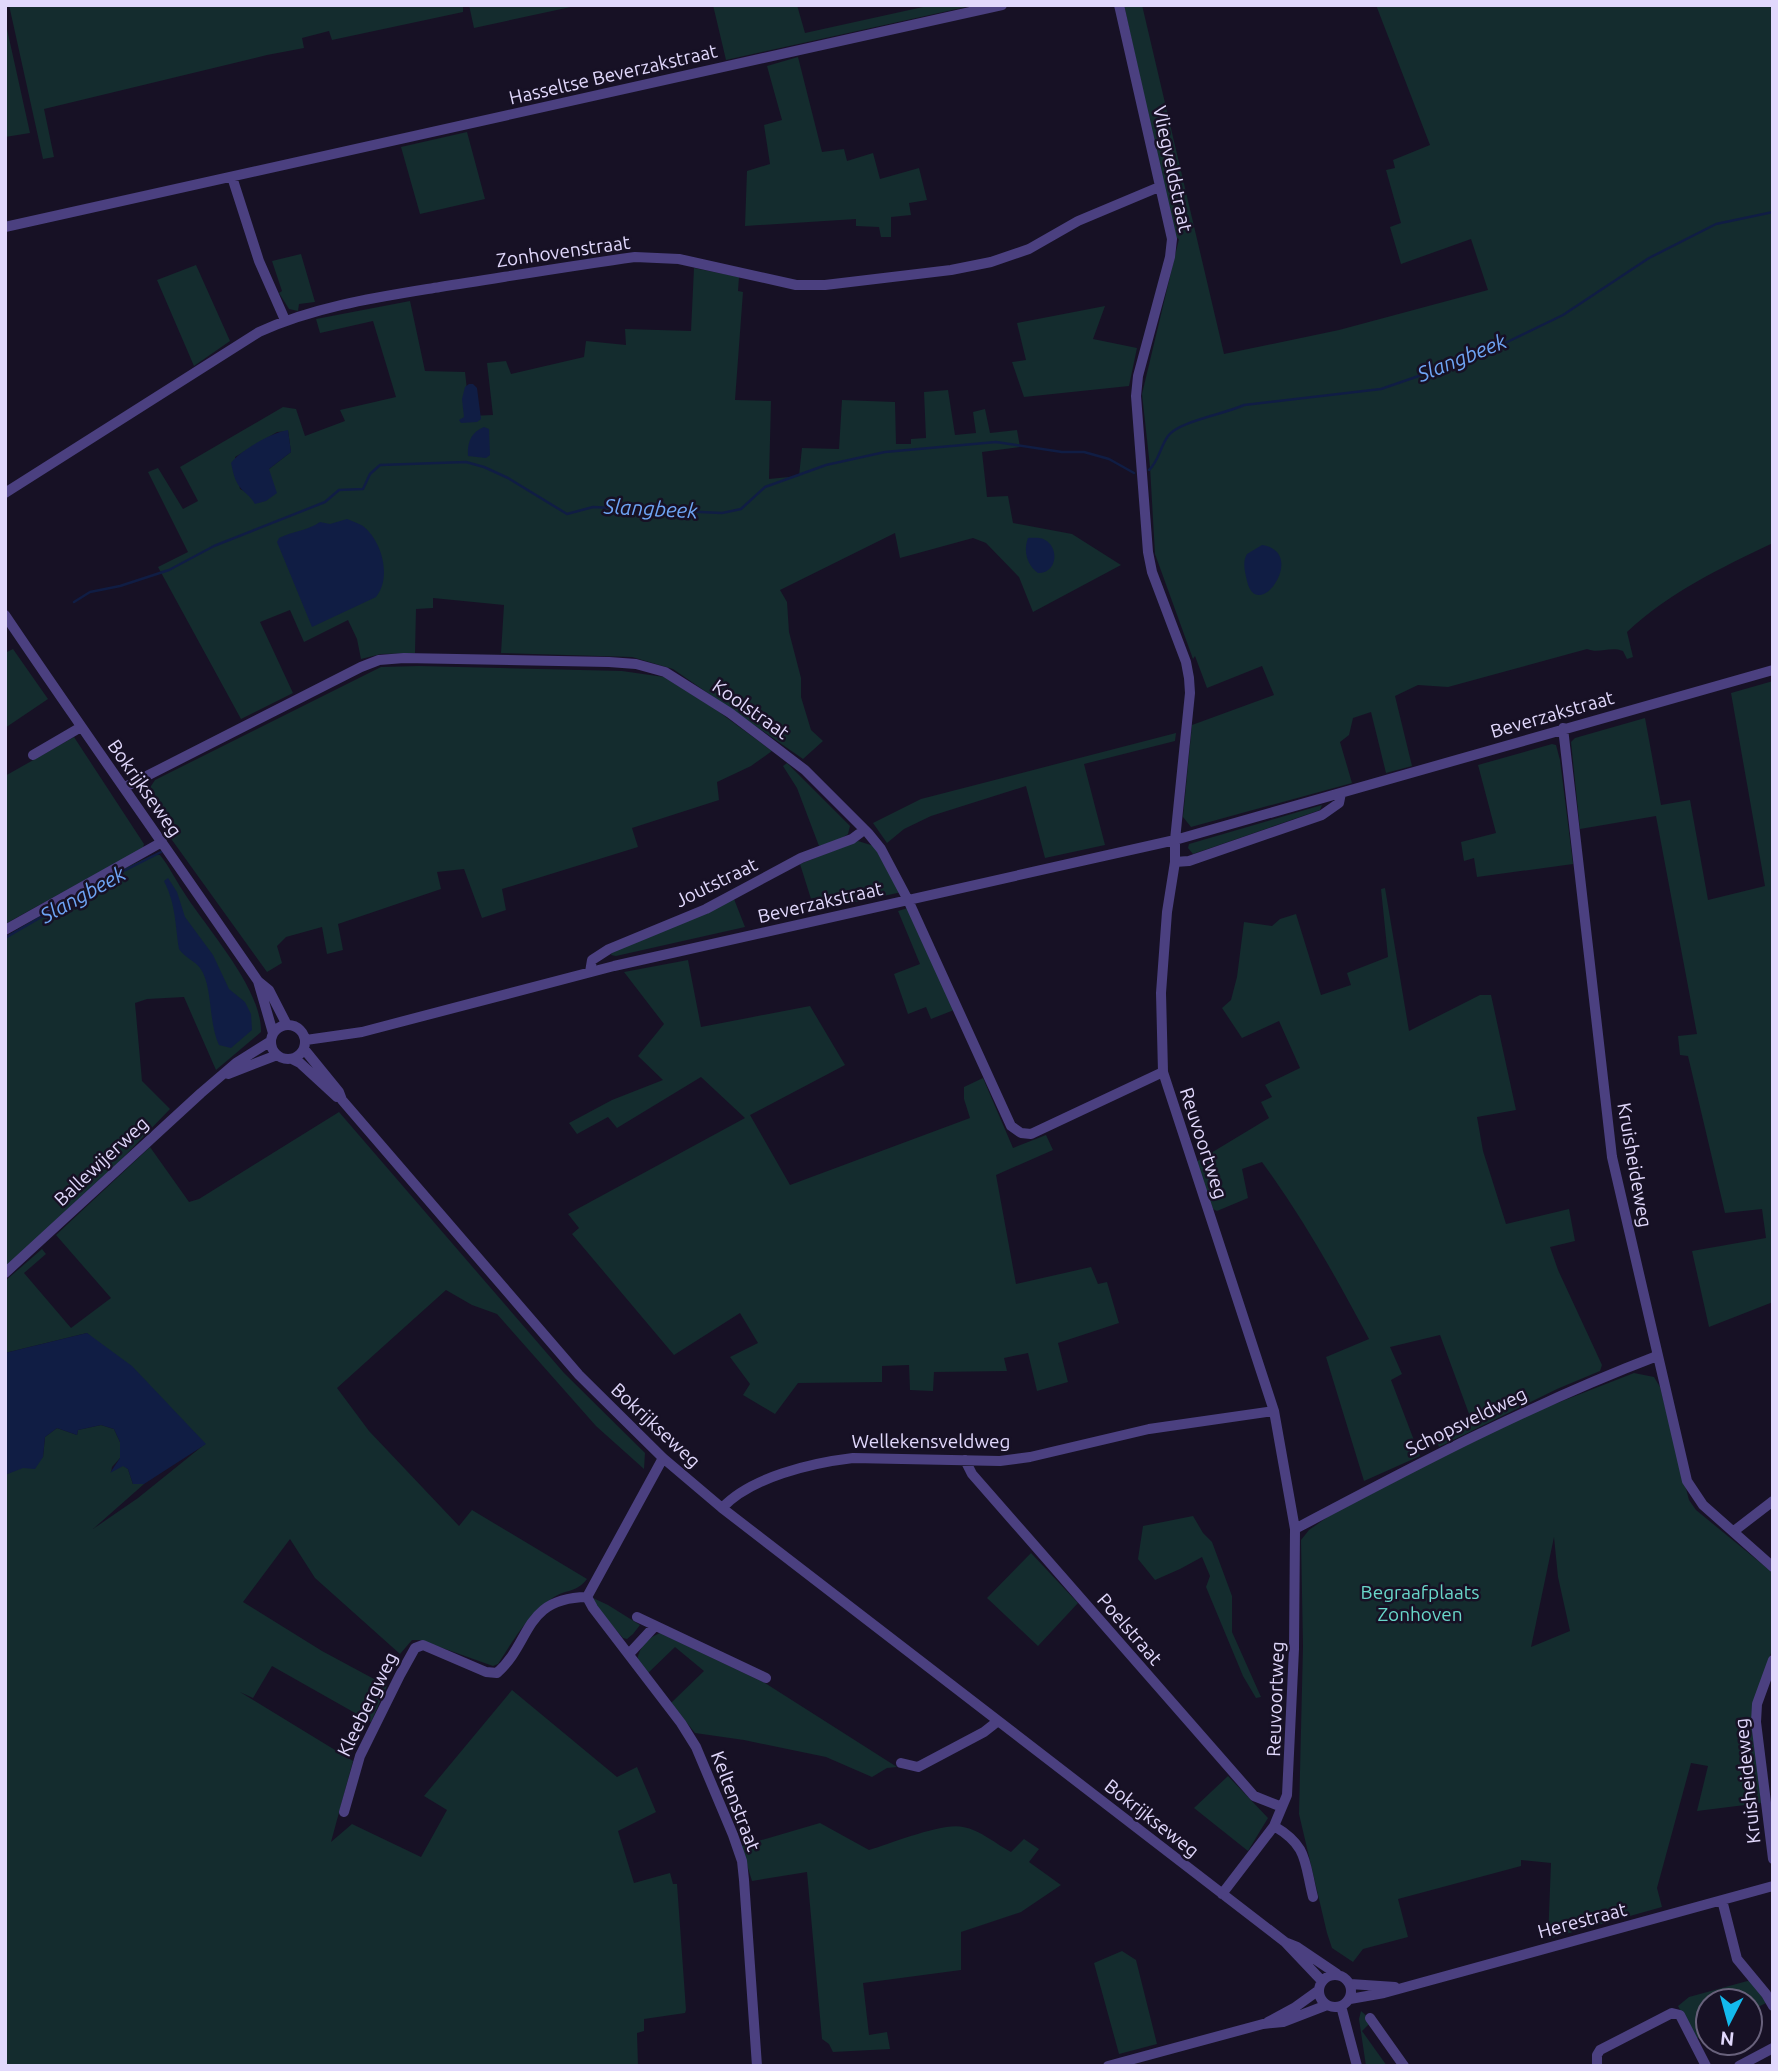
<svg xmlns="http://www.w3.org/2000/svg" width="1778" height="2071" font-family="Ubuntu,sans-serif">
<rect width="100%" height="100%" fill="#171125"/>
<path fill="#142c2e" fill-rule="evenodd" d="M9 5H463V12L332 40 329 31 302 38 304 48 267 55 44 109 54 157 43 159Z
M469 5H580L474 28Z
M713 5H797L805 33 932 5H975L726 60Z
M1124 5H1142L1224 354 1339 330 1488 290 1471 239 1401 264 1390 227 1401 223 1386 170 1395 168 1393 160 1430 145 1376 5H1773V543C1719 569 1671 591 1627 632L1633 657 1627 659 1623 651C1610 646 1599 654 1587 649L1448 687 1418 685 1395 696 1412 766 1386 773 1371 712 1353 718 1349 735 1340 742 1352 783 1191 827 1183 817 1192 725 1274 695 1262 666 1207 688 1195 656 1193 659 1155 554 1150 467 1142 394 1179 239 1175 237Z
M5 20 30 133 5 137Z
M798 57 822 152 844 149 847 161 873 153 880 179 919 168 927 200 909 203 911 215 891 217V237H881L879 227 856 226V219L745 226 747 171 770 164 764 125 782 120 767 66Z
M467 132 485 199 420 214 401 147Z
M301 254 315 302 299 304 298 311 289 309 279 293 282 291 272 261Z
M196 265 230 341 194 366 157 280Z
M694 268 739 277 738 291 743 292 735 400 771 401 769 479 799 476 802 448 839 449 842 400 895 402 896 444H911V439L926 438 924 392 948 390 955 435 976 433 973 412 985 409 990 433 1017 430 1020 447 982 452 987 497 1008 496 1013 523 1072 534 1121 565 1033 612 1019 577 986 543 973 538 900 558 895 533 780 590 787 602 789 632 801 678V697L811 730 823 741 803 759 673 669 632 657 501 653 504 605 433 598V608L416 609 415 653 381 654 361 659 357 639 348 620 304 642 290 610 260 622 293 693 241 719 158 567 188 552 148 472 158 468 183 509 198 501 180 467 283 407 296 409 305 436 345 421 340 410 396 397 373 321 320 333 316 319 410 301 425 371 465 372 470 416 493 415 487 363 506 361 511 374 584 357 586 341 626 345 625 329 691 331ZM288 431 291 452 269 469 250 494 240 489 235 457 277 432Z
M1105 306 1093 339 1137 348 1129 386 1024 397 1012 362 1026 360 1017 323Z
M13 649 48 699 5 728V653Z
M419 666 622 671 664 677 715 709 772 751 751 766 717 782 719 800 632 828 638 847 502 889 506 910 482 918 464 869 437 872 441 889 338 924 343 950 327 954 322 927 286 937 277 946 282 963 267 972 172 840 149 800V789L155 780 381 667Z
M1773 681V1302L1709 1327 1692 1251 1766 1238 1762 1209 1725 1213 1688 1056 1680 1055 1678 1036 1697 1034 1656 816 1580 829 1571 742 1575 738 1645 718 1661 805 1690 800 1708 900 1765 886 1731 693Z
M1176 733 1175 741 1084 764 1105 845 1045 858 1026 786 931 816 904 829 887 843 873 823 921 799Z
M74 737 144 844 143 848 5 924V776Z
M1552 744 1556 745 1560 760 1573 864 1477 877 1474 858 1464 861 1461 842 1496 833 1478 765Z
M787 763 850 826 848 834 839 840 819 846 797 788 783 766Z
M1322 805 1320 810 1193 854 1188 848 1189 844Z
M858 841 874 846 902 892 819 910 816 898 811 899 800 864Z
M153 855H160C169 866 175 879 183 891 206 928 262 988 261 1032L216 1070 184 997 147 999 135 1003 142 1081 170 1109 119 1162 5 1267V937L106 877Z
M1385 888 1409 1031 1480 995H1491L1516 1110 1477 1117 1483 1151 1506 1224 1569 1209 1575 1241 1550 1247 1558 1270 1602 1365 1600 1371 1557 1389 1439 1447 1435 1437 1472 1422 1440 1335 1390 1347 1402 1374 1391 1380 1420 1456 1364 1481 1326 1357 1369 1339C1336 1277 1303 1218 1262 1162L1242 1169 1248 1198 1217 1211 1213 1209 1196 1162 1269 1118 1261 1102 1272 1097 1265 1085 1300 1068 1279 1021 1242 1038 1222 1008 1231 1000 1237 977 1244 922 1272 926 1280 919 1296 914 1321 995 1351 985 1347 973 1388 957 1381 889Z
M734 899 745 927 616 956 611 955 612 952Z
M908 908 954 1010 931 1019 926 1007 908 1014 894 974 920 964 898 911Z
M688 960 701 1027 810 1006 845 1065 750 1115 790 1185 970 1118 964 1099V1087L983 1078 1013 1148 1046 1135 1053 1150 996 1175 1016 1284 1091 1267 1098 1284 1107 1282 1119 1323 1058 1343 1068 1382 1037 1391 1028 1353 1004 1358 1007 1371 934 1372 933 1391 910 1390 909 1365 882 1366V1382L798 1383 775 1414 743 1395 750 1384 730 1357 758 1343 740 1313 674 1355 572 1234 579 1228 568 1214 745 1118 701 1077 617 1128 608 1117 577 1134 569 1123 612 1100 663 1080 638 1056 664 1024 624 972Z
M339 1112 564 1373 645 1453 644 1469 596 1426 497 1314 472 1305 446 1290 337 1388 369 1431 459 1526 472 1510 587 1579C576 1593 567 1589 554 1597 529 1613 514 1639 498 1664L493 1666 420 1640H412L400 1654 315 1578 290 1539 243 1602 322 1651 387 1686 371 1722 272 1666 253 1698 240 1692 353 1761 331 1842 352 1824 421 1857 447 1810 424 1796 512 1690 617 1777 637 1767 656 1812 618 1831 634 1883 670 1873 673 1884H677L686 2010 685 2013 644 2019V2031L637 2033 638 2066H5V1475L43 1457 45 1437 57 1428 77 1435 78 1430 101 1425 114 1429 120 1442V1458L112 1467 111 1472 123 1465 128 1469 133 1484H144L93 1529 138 1498 205 1444 87 1333 5 1353V1281L42 1249 46 1254 24 1273 71 1328 111 1298 56 1235 150 1147 189 1202 199 1199Z
M1634 1373 1654 1377 1660 1387 1689 1500 1696 1510 1773 1573V1647L1754 1704 1761 1803 1697 1811 1708 1766 1691 1763 1657 1888 1662 1907 1548 1939 1551 1863 1521 1860V1866L1398 1899 1408 1937 1363 1949 1353 1962 1332 1948 1327 1933 1299 1814 1303 1646 1301 1540 1309 1530 1329 1516 1436 1460 1529 1414ZM1554 1537 1558 1577 1570 1631 1531 1647Z
M1193 1516 1203 1533 1212 1542 1232 1596V1632L1261 1697 1256 1698 1243 1676 1206 1587 1210 1576 1202 1557 1180 1569 1155 1580 1138 1559 1143 1526Z
M1031 1553 1078 1603 1038 1646 987 1598Z
M593 1598 608 1605 640 1625 633 1634 627 1639 623 1638 594 1605Z
M660 1633 765 1683 897 1767 887 1768 872 1777 826 1757 744 1740 695 1733 671 1703 704 1671 675 1647 648 1673 637 1660C640 1646 648 1638 660 1633Z
M1228 1776 1268 1818 1248 1851 1194 1808Z
M820 1823 869 1850C890 1844 943 1822 963 1827 980 1830 996 1844 1011 1852L1024 1839 1039 1849 1029 1862 1061 1885 1021 1912 961 1932V1970L863 1983 869 2035 887 2032 890 2049 833 2052 829 2044 822 2039 807 1872 752 1881 741 1846Z
M1122 1951 1136 1960 1157 2044 1119 2054 1094 1963Z
M1751 1980 1766 2003 1750 2011V2001H1708V2032L1696 2039 1678 2006 1689 1997Z
M1361 2011 1370 2019 1369 2024 1362 2031 1387 2066H1366L1359 2019Z"/>
<path fill="#101d44" d="M469 384H473L477 388 481 419 477 422 461 423 459 420 464 417 462 399 465 387Z
M484 427 489 429 490 455 486 458 468 456C467 443 471 432 484 427Z
M288 430 291 452 269 469 277 493 266 501 255 504C250 495 244 493 239 486 234 479 233 471 231 463 240 451 272 432 288 430Z
M347 519C352 521 358 523 363 526 382 541 392 577 376 597L312 627 277 542 279 538C293 531 307 531 320 522L330 524Z
M1028 538C1033 538 1041 537 1045 540 1059 547 1058 573 1038 573 1027 565 1023 551 1028 538Z
M1262 545C1309 552 1257 625 1247 581 1245 571 1242 563 1247 554Z
M168 878 177 892 185 917 213 955 229 989 245 1002 251 1014 252 1030 231 1048 219 1045C208 1022 213 985 200 968 195 961 185 958 179 949 175 924 176 905 164 881Z
M87 1333 132 1366 206 1444 144 1484H133L128 1469 123 1466 110 1473 120 1458V1442L114 1429 101 1425 78 1430 77 1435 57 1428 45 1437 43 1457 35 1469 23 1468 5 1475V1353Z"/>
<g fill="none" stroke-linecap="round" stroke-linejoin="round">
<path stroke="#101d44" stroke-width="2.5" d="M1149 470C1159 461 1160 447 1168 436 1179 421 1225 414 1244 405L1381 389 1468 359 1495 348 1563 315 1649 258 1716 224 1773 212
M74 602 90 592 120 586 169 570 214 546 325 502 339 490 363 489 370 474 380 465 466 462 484 467 508 478 567 514 593 507 722 513 741 509 765 487 826 465 885 452 996 442 1062 452H1084L1109 459 1134 473
M5 938 98 884 161 852"/>
<path stroke="#4b4080" stroke-width="10" d="M1119 5 1172 239 1170 257 1138 376 1136 396 1148 552 1152 572 1186 662 1189 678 1190 693 1175 840V862L1167 912 1161 993 1163 1072 1274 1411 1295 1529 1294 1649 1287 1795 1274 1826 1222 1894
M232 177 259 261 285 320
M5 227 1002 5
M5 493 259 332C316 306 379 297 440 287 505 277 570 266 635 257L679 259 796 285H825L951 270 991 262 1029 249 1078 221 1159 187
M5 615C88 738 174 859 258 981L269 990 287 1025
M1563 728 1612 1157 1687 1481 1703 1505 1773 1567
M33 755 81 727
M125 787 361 667 379 660 404 658 609 662 636 664 665 672 730 713 805 770 868 833 881 849 908 900 1011 1126 1021 1133 1031 1134 1163 1072
M1175 862 1189 861 1322 815 1339 803 1341 793
M5 930 162 842
M590 972 592 960 609 949 706 909 801 858 852 839 864 830
M258 981 273 1033
M271 1042a17 17 0 1 1 34 0a17 17 0 1 1-34 0Z
M306 1040 362 1032 614 966 1175 840 1773 670
M304 1049 339 1092 342 1100 579 1375 663 1458 722 1508 1285 1942 1322 1981
M292 1059 300 1063 337 1097
M228 1074 277 1055
M5 1273 201 1093 236 1063 271 1041
M965 1460 972 1474 1254 1796 1282 1807
M722 1508C751 1477 811 1463 853 1458L1000 1461 1030 1457 1149 1429 1274 1411
M1295 1529C1414 1466 1531 1404 1657 1356
M1734 1531 1773 1501
M587 1597 593 1608 681 1723 696 1747 733 1835 742 1861 744 1880 757 2066
M637 1617 766 1678
M629 1654 654 1627
M1773 1660 1757 1704 1756 1722 1773 1859
M901 1763 918 1767 984 1732 998 1721
M344 1812 360 1756 400 1675 415 1648 423 1645 486 1672 497 1673C532 1642 523 1598 587 1597L663 1458
M1274 1826C1308 1846 1304 1861 1313 1897
M1722 1900 1737 1959 1766 1994 1773 2006
M1287 1943 1297 1947 1337 1974
M1319 1991a16 16 0 1 1 32 0a16 16 0 1 1-32 0Z
M1350 1984 1395 1987
M1350 1999 1384 1993 1773 1886
M1341 2006 1357 2066
M1370 2018 1404 2066
M1268 2022 1294 2008 1319 1990
M1108 2066 1263 2024 1283 2022 1327 2005
M1597 2066V2055L1600 2050 1672 2013 1680 2015 1706 2066
M1739 2066 1773 2048"/>
</g>
<g text-anchor="middle" stroke-width="5" stroke-linejoin="round" paint-order="stroke">
<g font-size="19" fill="#e1d8fc" stroke="#171125">
<text transform="translate(613 74) rotate(-13)" y="7">Hasseltse Beverzakstraat</text>
<text transform="translate(1173 169) rotate(78)" y="7">Vliegveldstraat</text>
<text transform="translate(563 251) rotate(-8)" y="7">Zonhovenstraat</text>
<text transform="translate(751 709) rotate(35)" y="7">Koolstraat</text>
<text transform="translate(1552 714) rotate(-16)" y="7">Beverzakstraat</text>
<text transform="translate(145 788) rotate(55)" y="7">Bokrijkseweg</text>
<text transform="translate(716 882) rotate(-26)" y="7">Joutstraat</text>
<text transform="translate(820 902) rotate(-13)" y="7">Beverzakstraat</text>
<text transform="translate(1204 1143) rotate(72)" y="7">Reuvoortweg</text>
<text transform="translate(101 1161) rotate(-43)" y="7">Ballewijerweg</text>
<text transform="translate(1635 1165) rotate(80)" y="7">Kruisheideweg</text>
<text transform="translate(1466 1421) rotate(-26)" y="7">Schopsveldweg</text>
<text transform="translate(656 1425) rotate(43)" y="7">Bokrijkseweg</text>
<text x="931" y="1448">Wellekensveldweg</text>
<text transform="translate(1130 1629) rotate(49)" y="7">Poelstraat</text>
<text transform="translate(1275 1699) rotate(-88)" y="7">Reuvoortweg</text>
<text transform="translate(367 1704) rotate(-64)" y="7">Kleebergweg</text>
<text transform="translate(1747 1781) rotate(-96)" y="7">Kruisheideweg</text>
<text transform="translate(736 1801) rotate(69)" y="7">Keltenstraat</text>
<text transform="translate(1152 1818) rotate(38)" y="7">Bokrijkseweg</text>
<text transform="translate(1582 1920) rotate(-15)" y="7">Herestraat</text>
</g>
<g font-size="19" fill="#69d7ca" stroke="#171125">
<text x="1420" y="1599">Begraafplaats<tspan x="1420" dy="22">Zonhoven</tspan></text>
</g>
<g font-size="21" font-style="italic" fill="#6ea4f4" stroke="#171125">
<text transform="translate(1462 358) rotate(-22)" y="7">Slangbeek</text>
<text transform="translate(651 509) rotate(3)" y="7">Slangbeek</text>
<text transform="translate(83 895) rotate(-29)" y="7">Slangbeek</text>
</g>
</g>
<rect width="1778" height="2071" fill="none" stroke="#e1d8fc" stroke-width="14"/>
<g transform="translate(1729 2022) rotate(186)"><circle r="33" fill="#171125" stroke="#68617b" stroke-width="2"/>
<path d="M0-5L12 26L0 18L-12 26Z" fill="#13baed"/>
<text y="-10" font-size="19" font-weight="bold" text-anchor="middle" fill="#e1d8fc">N</text>
</g>
</svg>
